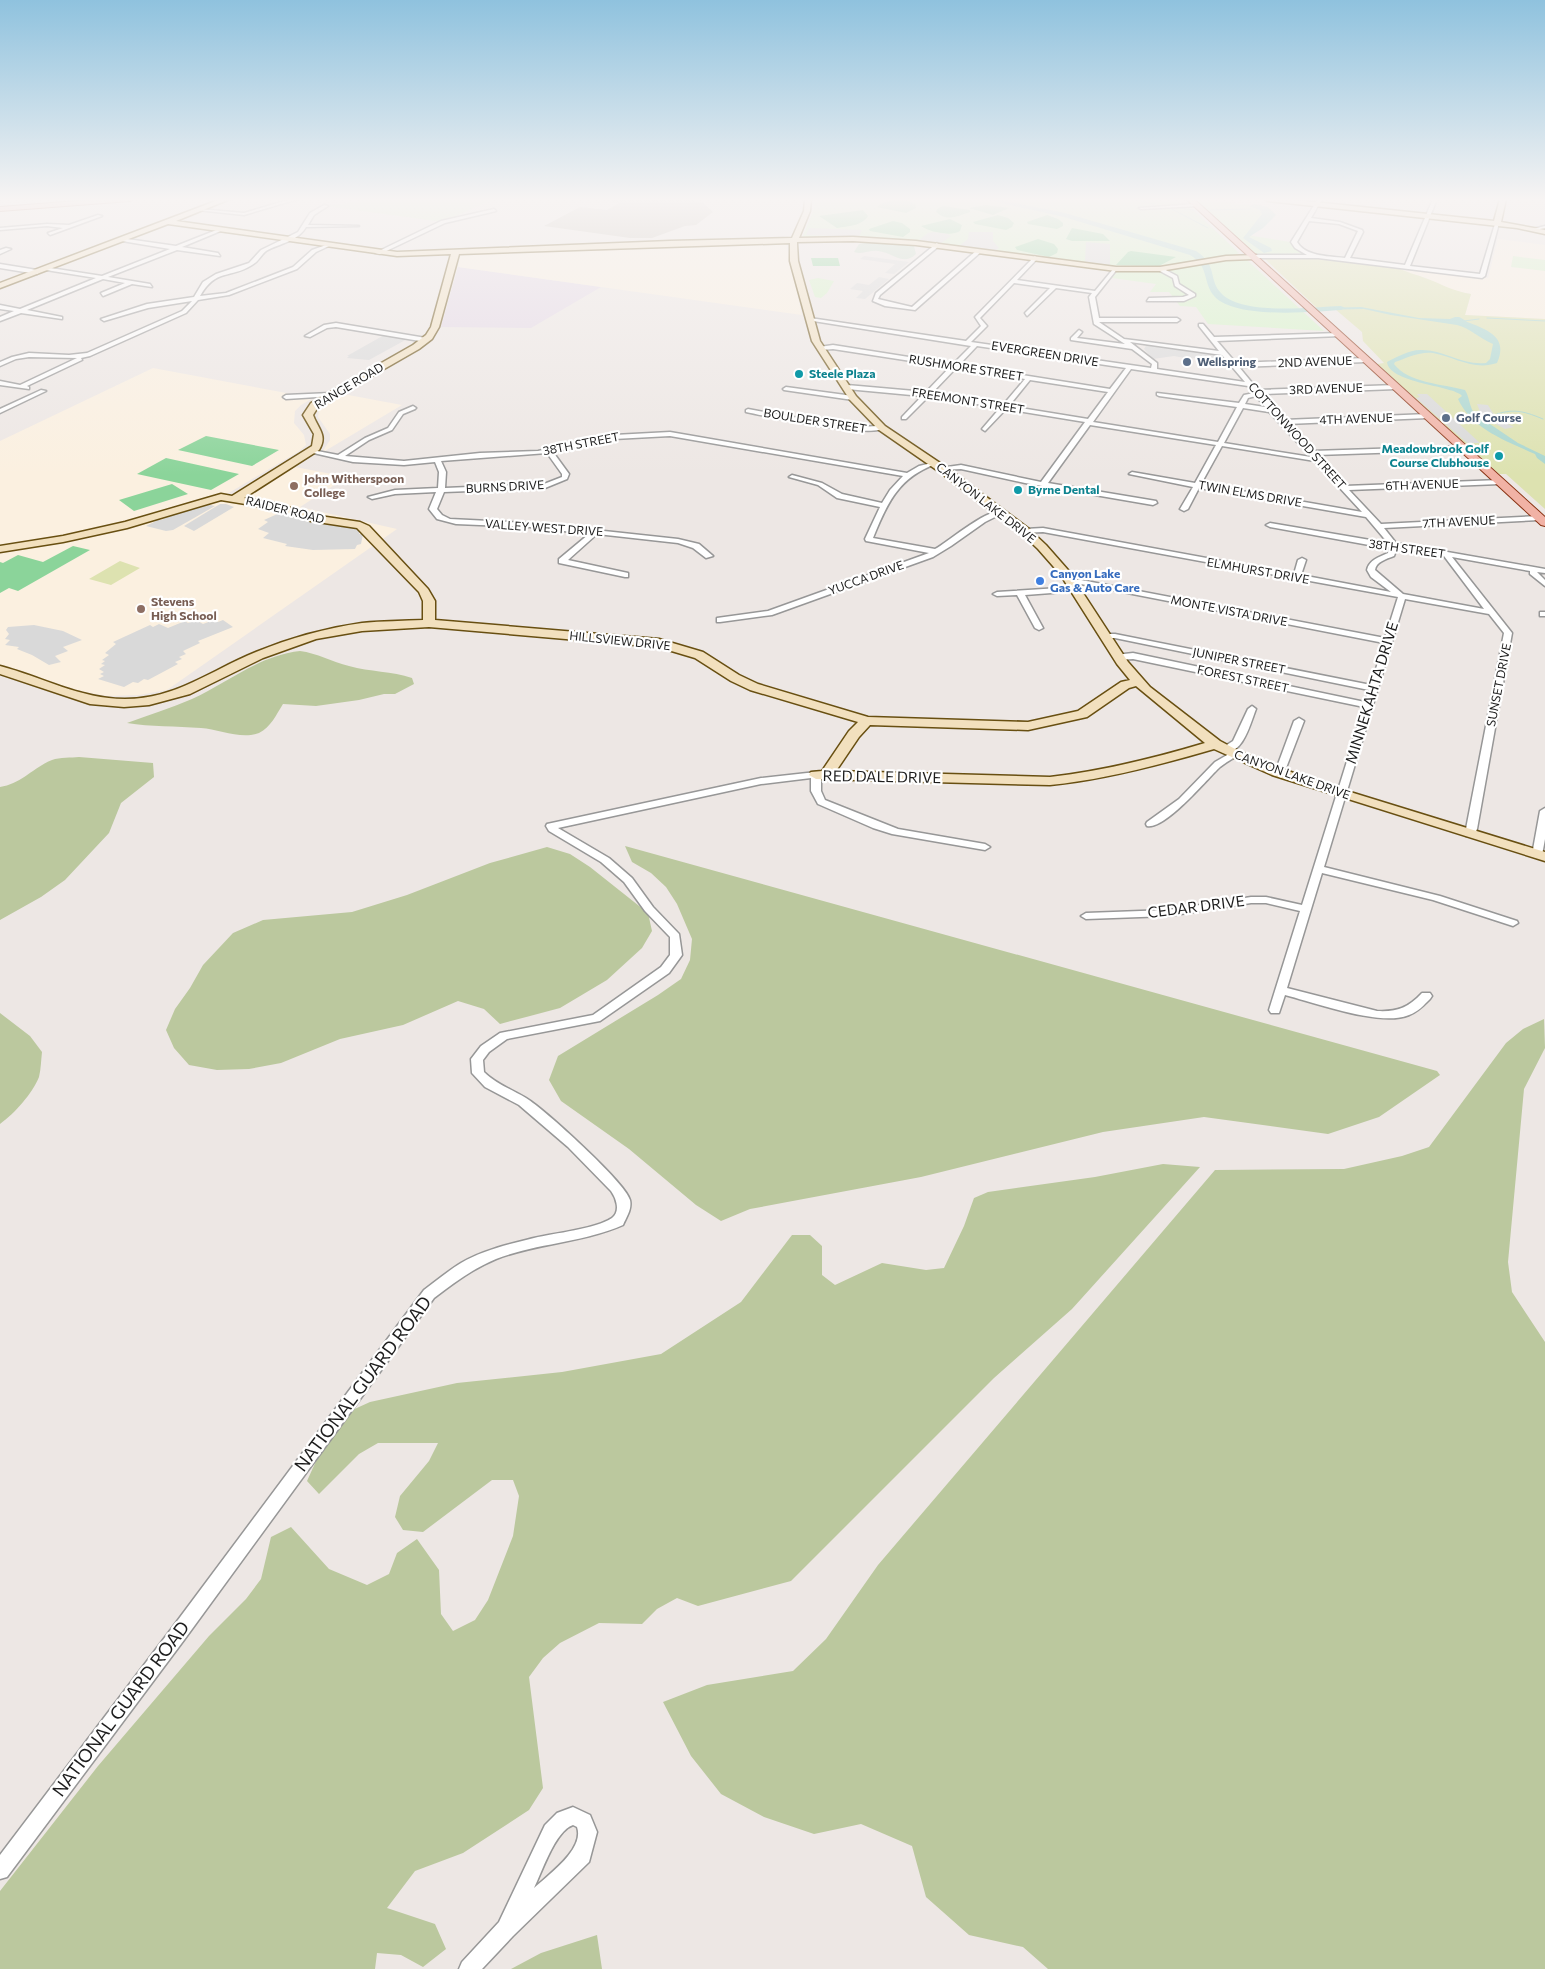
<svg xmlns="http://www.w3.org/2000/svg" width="1545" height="1969" font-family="Commissioner,sans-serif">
<rect width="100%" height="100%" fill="#ede7e4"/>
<path fill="#e3d7e6" d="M458 267 601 287 531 328 441 327Z"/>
<path fill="#fbf0e0" d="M1498 239 1545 245V319L1465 315 1471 294 1450 290 1426 278 1405 272 1399 268 1488 278Z
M786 243 802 315 458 267 460 255 664 245Z
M153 368 313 398 301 405 295 411 294 423 304 435 306 445 298 452 227 494 198 499 128 522 102 527 59 536 0 545V441Z
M343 394 402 405 325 451H323L330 440V434L318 417 319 411 322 406Z
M290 466 347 477 300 507 397 529 167 690 139 695 108 696 83 692 0 666V551L59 543 120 531 219 499 240 495Z"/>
<path fill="#c1bbb1" d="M601 199H685L703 203 713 212 696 225 685 226 652 238H630L544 226 580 207 607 210 619 203Z"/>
<path fill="#dde2b0" d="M1298 257 1399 268C1407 273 1416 274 1425 278 1442 284 1452 291 1471 294L1465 315 1545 319V509L1506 474H1499L1377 364 1384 363 1363 341 1362 332 1335 309H1318L1264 258Z
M120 561 140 568 111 585 89 579Z"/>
<path fill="#bbc89e" d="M300 651C317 653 332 662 349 666 370 672 392 671 412 678L414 684 395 694H384L359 700 316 706 283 704C276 715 271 727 259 733 241 740 219 729 201 728 176 726 151 727 127 723 148 715 171 708 192 699 227 683 260 655 300 651Z
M79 757 153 763 154 777 121 803 109 833 65 880 41 897 0 920V787C21 784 34 767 52 760 60 757 71 758 79 757Z
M625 846 1437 1071 1440 1075 1379 1117 1328 1134 1204 1117 1103 1132 921 1177 750 1209 721 1221 696 1205 629 1149 561 1101 549 1080 558 1056 658 995 681 979 690 960 692 939 677 904 666 887 651 873 632 862Z
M547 847 570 854 590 867 648 913 652 931 642 948 607 980 560 1008 500 1024 484 1009 458 1001 403 1025 340 1039 281 1063 249 1069 217 1070 189 1065 174 1048 166 1030 175 1009 190 988 203 965 233 933 263 920 352 912 407 895 490 863Z
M0 1013 30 1036 42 1052C41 1060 41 1069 39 1077 32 1094 15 1113 0 1124Z
M1544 1019 1545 1048 1524 1089 1508 1262 1512 1292 1545 1342V1969H1048L1023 1947 969 1935 926 1897 912 1846 861 1824 814 1834 764 1817 721 1794 691 1756 663 1702 707 1685 793 1671 826 1639 878 1565 1215 1170 1344 1169 1402 1156 1429 1147 1506 1043 1523 1029Z
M1163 1164 1200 1167 1072 1309 994 1378 791 1581 698 1606 677 1598 657 1609 642 1624 599 1623 560 1643 543 1658 529 1677 543 1788 529 1810 463 1853 415 1871 387 1908 435 1924 446 1949 423 1967 401 1955 377 1953 375 1969H0V1891L98 1766 209 1636 246 1599 261 1579 271 1537 291 1527 329 1569 367 1585 389 1574 397 1553 417 1539 439 1570 441 1614 453 1631 475 1620 488 1600 513 1536 519 1496 513 1480H492L423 1532 403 1530 395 1517 400 1496 429 1461 438 1443H378L359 1454 319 1494 307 1481 332 1426 348 1412 370 1402 457 1383 562 1372 661 1354 741 1302 792 1235H810L822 1246V1275L835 1285 882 1263 926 1270 944 1268 964 1226 974 1198 988 1192 1095 1177Z
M597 1935 602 1969H511L541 1953Z"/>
<path fill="#c3dac6" d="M869 242 911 245 914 246 916 254C903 267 892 252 878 251 869 250 863 255 854 252L859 244Z"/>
<path fill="#d4f3c6" d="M374 199H493L443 222 326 206Z
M813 199H1148L1187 204 1239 253 1232 256 1162 268H1123L904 240 802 238 814 209Z
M1195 199 1249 205 1260 210 1262 214 1247 235 1290 242 1306 253 1257 255Z
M1513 256 1545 260V271L1511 267Z
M1227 259H1246L1324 331 1208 324 1196 307 1180 306 1169 292H1150L1156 284 1112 278 1119 270H1165Z
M818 278 834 281 827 293 821 298 815 297 809 280Z"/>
<path fill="#8bd49a" d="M899 199H905L915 204 916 208 906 213 877 207 882 203Z
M986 205 1009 208 993 215 969 208Z
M943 206 970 210V212C958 216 947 222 936 212L937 209Z
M863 210 868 216C862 226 848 226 837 228L819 216Z
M998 215 1008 218 1014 223 1012 227 1006 230 975 224 973 222Z
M1047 215 1058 219 1063 223V226L1057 229 1028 224 1027 222Z
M950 219 962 225 960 231C951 237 930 232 921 226Z
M893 221 902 223 910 229V232L903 237 870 231 869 229Z
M1072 228 1103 234 1110 241H1072L1066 239Z
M1038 239 1054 244 1058 249 1057 253 1049 257 1017 250 1015 247Z
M1131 251 1176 257 1159 266 1116 265 1128 252Z
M811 258H838L840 266H813Z
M206 436 279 450 252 466 178 450Z
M166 458 239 474 211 490 137 474Z
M172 484 188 494 134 511 119 500Z
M73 546 90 550 18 591 9 588 0 593V562L3 563 18 555 43 562Z"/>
<path fill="#d9d9d9" d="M809 228 862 230 859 237 806 235Z
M933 232 948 234 951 236 940 244 919 240 928 233Z
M969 232H993V241L999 248 995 251 959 246 968 239Z
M1086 242 1110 244V265L1085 262Z
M864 256 909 262 894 274 885 273 895 264 860 259Z
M879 277 889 279 865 299 856 298 863 291 850 289 857 283 869 285Z
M386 334 409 338 369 360 347 358 349 356H347Z
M1147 344 1221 354 1226 360 1198 357 1190 359 1174 356 1153 359 1144 349Z
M1417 394H1427L1480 443H1467L1416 398 1420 397Z
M1477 404 1488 405 1496 418 1514 427 1505 429 1488 420 1481 414Z
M206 504 215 506 173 530 166 531 146 526 158 520H161L189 509 199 508Z
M220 504H226L234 507 194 531 184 526Z
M284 511 347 527H356L360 530 359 534H363L361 544 357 545 355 549 313 550 285 546 287 544 263 538 269 533 258 529 268 522 264 520Z
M196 620 203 624 214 620 218 622 223 620 233 627 198 641 200 643 183 651 186 654 179 657 182 659 175 662 178 664 148 680 144 679 138 683 133 682 124 687 98 679 104 676 100 674 104 672 99 669 105 665 101 664 105 661 102 660 109 655 105 653 116 644 113 642 150 625 153 627 159 624 168 628 185 621 188 623Z
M34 625 63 631 82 640 63 647 68 651 55 656 61 662 49 665 32 655 17 649 19 647 5 645 10 640 5 639 9 634 6 630 8 627Z"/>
<path fill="#a9d6cf" d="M1255 204 1268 207 1276 215 1263 228 1249 237 1271 248 1272 251 1264 253 1243 238 1262 214 1260 210 1249 206Z
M1361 307 1419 318 1450 319 1455 317H1459C1464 319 1466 322 1470 323 1490 331 1508 338 1497 363 1474 371 1455 357 1433 353 1421 351 1406 358 1395 362L1394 364C1408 383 1443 384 1465 390 1470 398 1469 407 1475 414L1518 443 1545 456V464L1537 458 1535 454C1506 441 1472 429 1458 399L1462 396 1460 394C1445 385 1389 382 1387 362 1397 357 1409 350 1420 350 1443 349 1463 366 1486 363L1490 359 1493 344C1480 339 1470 328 1457 325L1391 315 1364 309 1321 310 1319 308Z"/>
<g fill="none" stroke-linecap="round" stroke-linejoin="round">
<path stroke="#a9d6cf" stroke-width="1" d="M1131 199 1154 204
M1168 207 1208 228
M1171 207 1194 210
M1210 210 1251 209
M1487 318 1545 321
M1464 321 1479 319
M1471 412 1479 413
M1497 414C1515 408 1526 412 1543 419"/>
<path fill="#a9d6cf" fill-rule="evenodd" d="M983 199H995L1065 213 1196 251C1218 265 1208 279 1221 293 1242 316 1312 307 1341 306L1345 308 1341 310C1311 312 1237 319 1215 297 1202 283 1210 266 1190 255L1064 217Z"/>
<defs>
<path id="street" d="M291 199H298L244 215 197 210 199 209 244 213Z
M1318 199H1322L1311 218 1340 222 1362 230 1363 232 1350 258 1405 265 1433 199H1437L1410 266 1480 274 1495 224 1499 223 1485 276 1482 278 1318 258H1251L1253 255H1307L1295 248 1291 242ZM1309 221 1339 224 1358 231 1345 258C1329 256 1306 257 1297 242Z
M1196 204 1198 206 1141 209 1139 208Z
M324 205 328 206 314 215 308 225 359 226 306 227C297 242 280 243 266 251 261 255 258 262 252 265 230 279 216 268 200 296L226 293 293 267 312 250 329 244V246L316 252 297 269 229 295 198 300 186 313 90 356 81 358 82 360 27 386 29 387V389L0 385V381L20 385 77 358 29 357 16 359 0 366V362L12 357 29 353 69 355 87 353 182 311 192 301 148 308 104 321 101 319 147 304 194 297 203 282 216 274 249 263 261 250 298 232 310 213Z
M494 209 496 211 445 223 380 254 375 253 441 221Z
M98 215 102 216 50 235 48 233 63 228 47 226 0 230V228L47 224 69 225Z
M1545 226V228L1535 230 1533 229Z
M219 229 223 230 182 247 218 253 220 256 177 250 108 277 150 284 152 287 132 284 103 296 101 293 125 283 103 279 27 310 62 317V319L21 313 0 321V317L14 311 0 309V305L20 309 96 278 46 270 44 267 102 276 170 249 122 241 120 238 176 246Z
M937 243 939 246 880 295 878 299 912 307 977 250 982 251 915 310 885 306 873 301 876 293Z
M6 248 11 249 0 254V250Z
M1035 256 1037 259 1017 280 1095 291 1114 268H1118L1095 297 1099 318H1177L1180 320 1177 322H1099L1124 339 1219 351 1199 326V324H1203L1214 337 1339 333 1341 336 1217 341 1236 363 1366 358 1369 360 1366 362 1239 367 1258 390 1396 385 1399 387 1396 389 1262 394 1284 420 1428 414 1431 416 1428 418 1287 424 1313 451 1463 446 1466 448 1463 450 1317 455 1345 486 1500 480 1504 482 1500 484 1349 490 1381 524 1539 516 1543 518 1539 520 1384 528 1396 543 1545 569V573L1537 572 1545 580V586L1530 574V571L1452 557 1512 633 1477 829 1474 836H1466L1465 834 1504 633 1489 614 1405 599 1324 867 1440 896 1517 921 1518 923 1513 926 1433 900 1322 873 1287 988 1377 1011C1397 1012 1408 1008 1422 993H1430L1432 996 1430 999C1424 1005 1418 1012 1409 1015 1381 1027 1316 1003 1285 995L1279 1013H1271L1269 1010 1300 911 1266 903H1251L1168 916 1086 919 1081 916 1086 913 1168 910 1251 897H1266L1302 905 1364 707 1133 659 1118 660 1114 657 1115 655 1133 653 1365 702 1369 690 1115 638H1105L1101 636 1102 634H1115L1371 685 1384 643 1081 584H1071L1067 582 1068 580H1081L1385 638 1398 597 1299 579 1296 580 1292 578 1043 532 1022 533 1021 531 1025 529 1043 528 1294 574 1298 560 1302 558 1306 560 1301 575 1391 592 1371 577 1367 570C1369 560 1379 557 1388 553L1389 547H1380L1270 527 1266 525 1270 523 1388 543 1366 517 1199 488 1188 509 1184 511 1180 509 1193 487 1129 474 1132 472 1195 483 1216 445 1090 425 1048 483 1156 501 1157 503 1153 505 1025 483 961 469 940 470V468L961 465 1041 482 1085 422 1006 409 985 431 982 429 1000 408 929 396 906 419H902V417L922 396 847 389 844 387 847 385 926 392 950 367 833 349 821 350 818 348 819 347 833 345 953 364 971 346 807 320 810 318 966 341 981 326 975 317ZM1014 283 1050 288 1025 313 1027 316 1056 288 1092 293 1089 297 1094 324 1125 344 1077 338 1082 332 1079 330 1071 338V340L1132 349 1152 364 1151 368 971 342 987 326 980 318ZM1130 342 1222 355 1245 382 1157 369V363ZM977 346 1126 368 1110 389 959 365ZM956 368 1025 379 1003 405 932 393ZM1131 369 1248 386 1254 393 1244 395 1239 403 1157 393V395L1159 396 1237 407 1218 442 1093 422ZM1030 380 1108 392 1088 419 1009 406ZM1256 396 1265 407 1245 404 1248 398ZM1243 408 1269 412 1311 457 1224 443ZM1222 446 1315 461 1362 512 1201 484ZM1397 548 1444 556 1484 609 1403 594 1375 570C1376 562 1386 559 1394 556Z
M0 264 37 270 40 272 37 274 0 268Z
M1160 267 1177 276 1179 284 1195 294V296L1184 301H1147L1149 298 1183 297 1189 295 1175 286 1173 278 1158 270Z
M336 323 426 338 429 340 426 342 336 327 327 328 310 337 305 336 324 325Z
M786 387 853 396 856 398 853 400 784 390 783 389Z
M41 390 46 391 0 413V409Z
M331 393 333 394V396L286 399 283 397 286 395Z
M413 406 416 408 415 409 403 414 392 430 369 440 345 456 404 461 480 453 538 451 614 435 670 432 907 473 919 466 936 462V464C899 477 887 503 873 538L935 549C948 542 992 504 1005 512L985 522 951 546 933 557 772 615 720 622H717V618L768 611 929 553 866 541 865 539 880 507 837 498 818 485 789 477 792 475 822 483 842 494 882 503 890 490 903 476 670 436 614 439 553 452 569 474 567 479 545 488 444 492 437 509 442 515 450 519 530 523 678 539 699 544 713 556 706 558 693 548 678 543 597 534 568 560 628 573V577H625L559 563V559L589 534 530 527 456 524 437 519 429 509 436 492 395 494 372 499 368 497 395 490 438 488 439 472 435 462 404 465 353 462 309 452 312 450 338 455 365 438 388 428 399 412ZM547 453 562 474V477L544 484 445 488 446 472 441 461Z
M748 409C786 416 824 423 863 427 870 427 879 424 885 428 869 438 769 417 746 412V410Z
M1075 587H1078V591L1025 595 1043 628 1039 630 1035 628 1017 595 997 596 993 594 997 592Z
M1540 612H1545V616H1540Z
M1252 706 1256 709C1250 724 1243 756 1222 752V748L1233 741 1248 709Z
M1299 718 1304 721 1286 768 1280 774H1274L1272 772 1277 767 1294 721Z
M1234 751 1239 754 1237 756C1232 759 1225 763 1220 767 1207 779 1165 830 1147 826L1146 824 1147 822 1179 799 1215 762Z
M816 772 821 775V791L825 800 898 829 985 844 990 847 985 850 892 834 873 828 818 804 811 791V778L761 784 558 828 609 858 632 878 653 907 679 934 682 955 669 973 600 1021 507 1039 489 1052 483 1060 484 1072C496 1084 511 1089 526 1098 544 1109 626 1183 630 1200 632 1209 627 1216 623 1225 582 1243 537 1243 496 1259 472 1269 454 1283 434 1298L184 1640 7 1877 0 1879V1855L172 1628 424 1290C436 1281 448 1271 461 1263 483 1250 510 1244 534 1238 554 1233 596 1229 612 1218 621 1211 616 1198 611 1191L568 1147 519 1105 485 1087 472 1073 471 1059 481 1046 500 1033 593 1015 661 967 670 955V937L645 911 624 882 601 862 549 831 546 826 547 824 761 778Z
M1545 808V839L1542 855 1537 858 1532 855 1540 811Z
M573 1807 590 1815 597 1832 589 1862 513 1936 482 1969H459L462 1962 499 1922 545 1825 557 1813ZM573 1825 577 1827C585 1849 548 1875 534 1888 542 1872 555 1831 573 1825Z"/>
<path id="secondary" d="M221 199H230L176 221 397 252 670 241 792 238 804 211 805 199H811L810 211 799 238 853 237 916 241 1116 267H1160L1226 256 1256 255V259H1253L1226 260 1160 271H1116L916 245 853 241 797 242V244L798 261 820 341 856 396 885 426 949 469 1029 529 1046 545 1068 570 1128 662 1150 687 1220 741 1239 751 1282 769 1347 791 1545 852V861L1272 775 1214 749C1163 764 1103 780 1050 785L816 779 809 775 811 772 822 771 849 731 858 722 750 690 731 681 695 658 658 647 429 627 362 631 316 639 263 658 190 694 149 705 124 707 90 704 0 674V666C42 677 81 699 125 699 176 699 211 670 256 652 290 638 326 628 362 623 382 621 403 621 423 620V601L419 592 357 528 311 521 269 508 221 500 127 528 63 542 0 552V546L63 536 125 522 221 494 232 496 312 446 314 434 303 415 311 403 413 345 426 335 431 327 451 254 397 256 168 224 0 288V283ZM790 243V261L812 341 850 400 879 430 941 473 1021 533 1038 549 1060 574 1117 664 1130 680 1121 682 1078 711 1028 722 868 717 758 684 739 675 703 652 659 639 435 620V601L428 589 369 526 360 522 313 515 275 503 244 498 319 450C328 435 318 429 313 415L318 407 419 349 432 339 439 327 459 254ZM1136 686 1205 743C1155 758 1102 771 1050 777L836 771 859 737 870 725 1028 730 1087 717 1129 688Z
M1265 199H1286L1494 221 1500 199H1506L1501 222 1545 230V234L1517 228 1268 201Z"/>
<path id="primary" d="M103 199H134L130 201 0 211V207Z
M1186 199H1194L1545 517V526L1541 525Z"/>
</defs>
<use href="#street" stroke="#979797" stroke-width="3"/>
<use href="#secondary" stroke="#684f11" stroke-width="3"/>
<use href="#primary" stroke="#873010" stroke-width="2"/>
<use href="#street" fill="#fff" fill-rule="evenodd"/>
<use href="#secondary" fill="#f2e0be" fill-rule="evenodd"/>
<use href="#primary" fill="#f1b2a5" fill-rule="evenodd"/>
</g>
<linearGradient id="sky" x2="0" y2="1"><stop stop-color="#8fc2de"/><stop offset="0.42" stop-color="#f7f4f3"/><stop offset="1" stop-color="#f7f4f3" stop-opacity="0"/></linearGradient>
<rect width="1545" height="475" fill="url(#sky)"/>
<g fill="#5c6f8a" stroke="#fff" stroke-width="2">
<circle cx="1187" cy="362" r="5"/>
<circle cx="1446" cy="418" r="5"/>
</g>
<g fill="#0f9aa8" stroke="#fff" stroke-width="2">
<circle cx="799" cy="374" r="5"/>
<circle cx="1499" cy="456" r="5"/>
<circle cx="1018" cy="490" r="5"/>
</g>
<g fill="#8d6e63" stroke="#fff" stroke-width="2">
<circle cx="294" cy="486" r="5"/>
<circle cx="141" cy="609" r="5"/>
</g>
<circle fill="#3f7fe0" stroke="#fff" stroke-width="2" cx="1040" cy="581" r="5"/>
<g text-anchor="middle" stroke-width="4.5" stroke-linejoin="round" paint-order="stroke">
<g font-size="12" fill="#1d1d1d" stroke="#fff">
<text transform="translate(1045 354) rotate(9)" y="4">EVERGREEN DRIVE</text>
<text transform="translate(1315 362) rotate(-2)" y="4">2ND AVENUE</text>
<text transform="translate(966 368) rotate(9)" y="4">RUSHMORE STREET</text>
<text transform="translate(349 386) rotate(-31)" y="4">RANGE ROAD</text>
<text transform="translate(1326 389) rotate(-2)" y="4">3RD AVENUE</text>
<text transform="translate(968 401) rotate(9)" y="4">FREEMONT STREET</text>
<text transform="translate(1356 419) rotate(-2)" y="4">4TH AVENUE</text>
<text transform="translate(815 421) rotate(9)" y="4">BOULDER STREET</text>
<text transform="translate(1297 436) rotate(48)" y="4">COTTONWOOD STREET</text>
<text transform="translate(581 444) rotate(-11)" y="4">38TH STREET</text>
<text transform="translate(1422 485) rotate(-2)" y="4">6TH AVENUE</text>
<text transform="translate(505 487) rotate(-3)" y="4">BURNS DRIVE</text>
<text transform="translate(1250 494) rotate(10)" y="4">TWIN ELMS DRIVE</text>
<text transform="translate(986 503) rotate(38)" y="4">CANYON LAKE DRIVE</text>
<text transform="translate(285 510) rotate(14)" y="4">RAIDER ROAD</text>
<text transform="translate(1459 522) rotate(-3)" y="4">7TH AVENUE</text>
<text transform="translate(544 528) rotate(4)" y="4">VALLEY WEST DRIVE</text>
<text transform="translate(1407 549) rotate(8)" y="4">38TH STREET</text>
<text transform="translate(1258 571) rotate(10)" y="4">ELMHURST DRIVE</text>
<text transform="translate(866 578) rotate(-20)" y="4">YUCCA DRIVE</text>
<text transform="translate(1229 611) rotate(11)" y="4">MONTE VISTA DRIVE</text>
<text transform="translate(620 641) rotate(6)" y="4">HILLSVIEW DRIVE</text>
<text transform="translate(1239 661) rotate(11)" y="4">JUNIPER STREET</text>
<text transform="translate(1243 679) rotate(12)" y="4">FOREST STREET</text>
<text transform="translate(1499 685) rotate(-79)" y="4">SUNSET DRIVE</text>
<text transform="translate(1292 775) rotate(20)" y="4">CANYON LAKE DRIVE</text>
</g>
<g font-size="12" font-weight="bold" fill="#4e5e75" stroke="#fff" text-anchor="start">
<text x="1197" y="366">Wellspring</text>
<text x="1456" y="422">Golf Course</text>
</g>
<g font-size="12" font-weight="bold" fill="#0d838f" stroke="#fff" text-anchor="start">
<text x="809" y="378">Steele Plaza</text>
<text x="1489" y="453" text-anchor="end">Meadowbrook Golf<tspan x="1489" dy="14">Course Clubhouse</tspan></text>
<text x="1028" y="494">Byrne Dental</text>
</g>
<g font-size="12" font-weight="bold" fill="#785e54" stroke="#fff" text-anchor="start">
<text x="304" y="483">John Witherspoon<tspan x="304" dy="14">College</tspan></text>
<text x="151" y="606">Stevens<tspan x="151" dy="14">High School</tspan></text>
</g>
<g font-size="12" font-weight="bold" fill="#366cbe" stroke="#fff" text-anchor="start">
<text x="1050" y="578">Canyon Lake<tspan x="1050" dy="14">Gas &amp; Auto Care</tspan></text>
</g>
<g font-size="15" fill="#1d1d1d" stroke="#fff">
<text transform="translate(1372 693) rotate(-73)" y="5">MINNEKAHTA DRIVE</text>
<text transform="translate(882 777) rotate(1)" y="5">RED DALE DRIVE</text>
<text transform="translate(1196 907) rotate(-7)" y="5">CEDAR DRIVE</text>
</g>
<g font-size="18" fill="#1d1d1d" stroke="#fff">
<text transform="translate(363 1384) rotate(-53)" y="6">NATIONAL GUARD ROAD</text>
<text transform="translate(121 1709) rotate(-53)" y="6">NATIONAL GUARD ROAD</text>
</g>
</g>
</svg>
